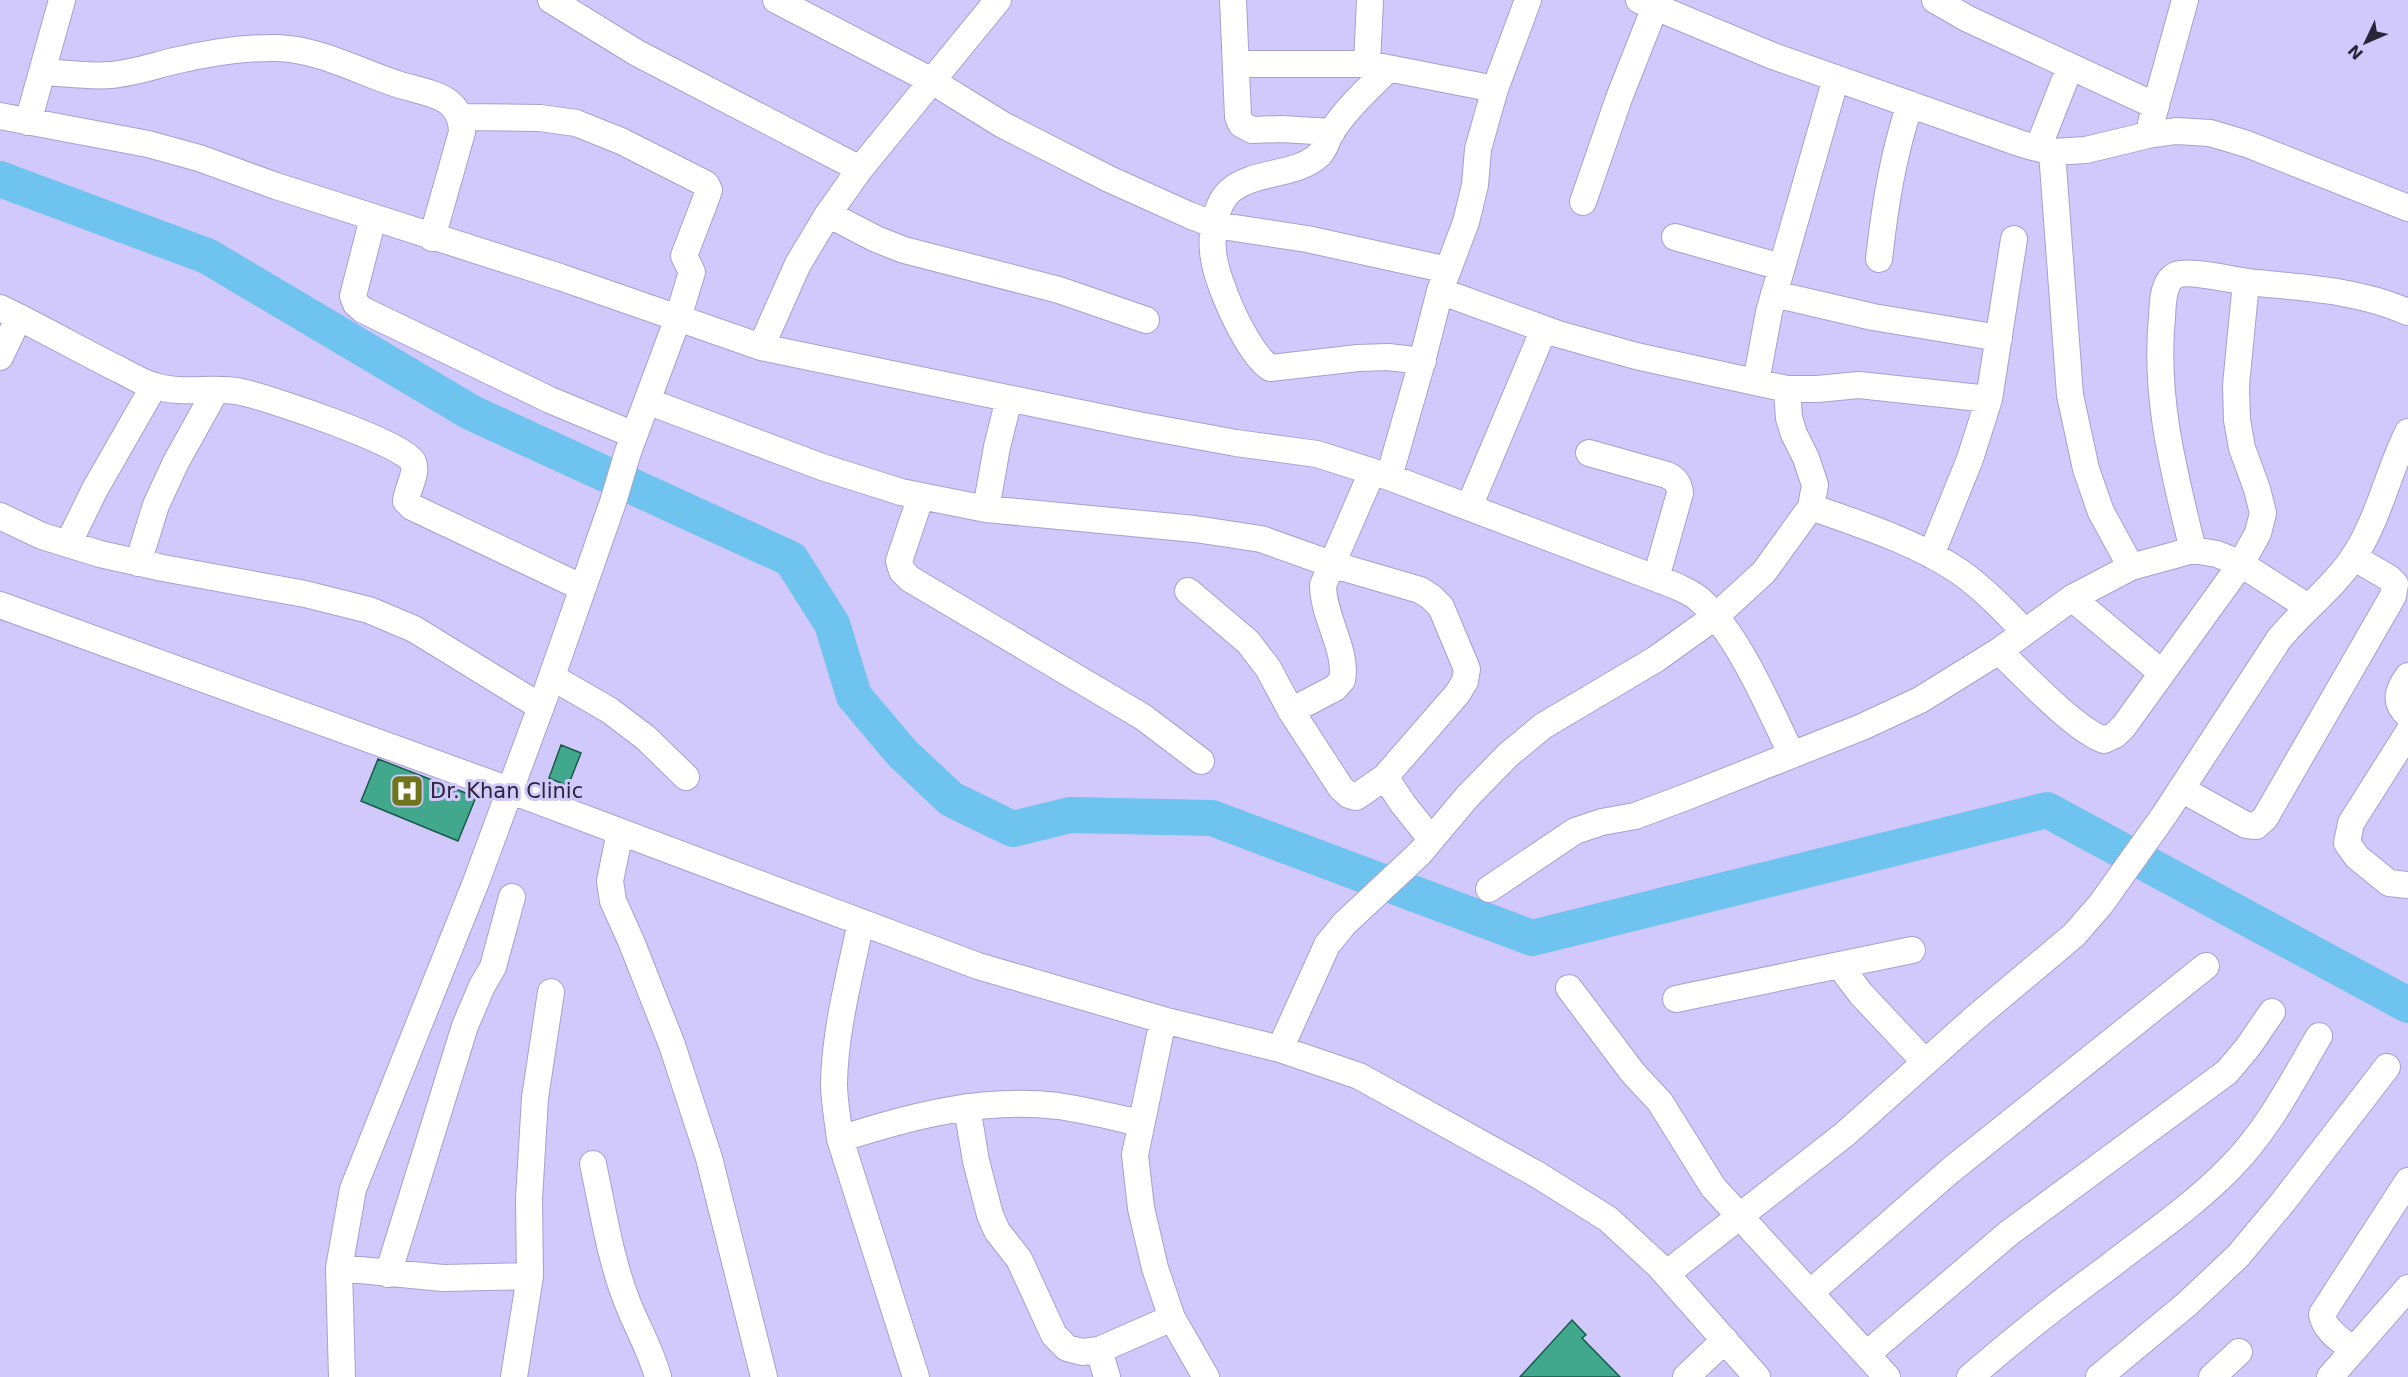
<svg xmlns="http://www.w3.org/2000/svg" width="2408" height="1377" font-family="'DejaVu Sans',sans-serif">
<rect width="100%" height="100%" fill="#d1c8fb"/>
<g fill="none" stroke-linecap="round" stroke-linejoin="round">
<path stroke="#6ec3ef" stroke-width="36" d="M0 179 207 256 472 413 791 559 832 624 854 696 902 753 951 799 1013 829 1070 815 1212 818 1532 938 2047 810 2408 1005"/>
</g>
<path fill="#41a88d" stroke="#195b4b" stroke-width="1.5" d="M561 745 581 753 568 786 549 778Z
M378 759 476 797 458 841 361 801Z
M1572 1320 1586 1335 1582 1338 1620 1377H1520Z"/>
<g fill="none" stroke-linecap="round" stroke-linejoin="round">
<defs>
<path id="minor" d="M551 0 637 53 860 169
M776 0 932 81 1003 125 1109 179 1189 215 1215 225 1307 239 1448 270
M1233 0 1238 117 1241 124 1252 130 1282 129 1332 132
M1639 0 1773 56 2022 144 2052 152 2086 150 2148 135 2176 131 2210 133 2247 144 2408 208
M1935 0 1968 19 2156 106
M1236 64H1367L1495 89
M1367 64 1370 0
M1387 70C1368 89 1347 108 1332 131 1327 139 1326 148 1319 155 1295 177 1254 170 1230 191 1216 203 1211 233 1213 251 1215 280 1246 351 1270 368L1358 358 1388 357 1423 361
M42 72C65 73 89 77 111 75 133 73 153 66 174 61 208 53 243 47 278 48 322 50 359 72 400 85 430 94 461 95 462 132L432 238
M0 116 148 144 199 158 276 186 560 277 678 318 692 272 684 256 707 196 709 190 706 184 621 141 576 123 540 118 462 117
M28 122 62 0
M2151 123 2185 0
M2038 148 2070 67
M2052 152 2070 395 2086 469 2101 512 2131 567
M1583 202 1619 98 1655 7
M828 214 876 239 904 250 1059 290 1146 320
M373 218 353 296 356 304 363 310 550 400 634 435
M1675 237 1781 267
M1879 259C1885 205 1893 155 1910 104
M1440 291 1558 334 1636 356 1787 389H1817L1859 385 1989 399
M1774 294 1873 317 1999 338
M0 308C40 327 78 349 118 369 129 374 142 383 155 386 183 395 213 386 241 392 266 397 404 443 413 462 418 473 407 489 406 501L412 507 583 588
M761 347 1138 425 1236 443 1317 454 1389 477 1676 586C1684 590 1694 594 1700 600 1739 635 1769 708 1792 755
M0 357 19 317
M1756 382 1769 312 1836 78
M647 401 822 467 901 492 986 509 1195 529 1261 539 1331 564 1420 590 1431 597 1441 607 1467 669 1465 681 1458 693 1385 777 1356 797 1349 795 1341 788 1291 711 1268 668 1248 642 1188 591
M1589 453 1667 475C1676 479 1679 484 1680 493L1656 578
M1389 477 1420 369 1440 291 1466 222 1475 185 1478 149 1495 89 1528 0
M921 496 899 561 902 571 910 579 1143 717 1201 761
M1469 507 1544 329
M1811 507C1862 525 1916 542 1960 572 1984 589 2005 611 2025 632
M986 509 997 447 1009 399
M0 516 42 536 100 554 163 568 305 594 369 610 414 629 541 707
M68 544 95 489 154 386
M2193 550C2174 472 2154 398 2162 317 2163 304 2162 282 2176 275 2189 269 2240 282 2257 283 2309 288 2360 291 2408 312
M1931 555 1970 459 1989 399 2014 239
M138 563 156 505 176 462 216 390
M2072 598 2162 673
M0 605 509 790 978 966 1163 1020 1280 1049 1359 1076 1538 1175 1608 1219 1659 1266 1757 1377
M1999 651C2024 675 2074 729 2104 740L2115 735 2124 726 2241 564 2258 533 2263 513 2257 489 2242 448 2237 420 2236 385 2246 282
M2408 676C2398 690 2393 702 2408 715
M552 677 609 710 646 738 686 777
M1291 711 1335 688 1342 680C1348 651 1323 617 1323 585L1372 472
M2408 733 2351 823 2347 843 2357 857 2389 883 2408 885
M1385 777 1403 804 1431 839
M2181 789 2246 825 2256 826 2265 818 2393 596 2395 584 2389 578 2353 557
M620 832 610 881 613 901 631 941 672 1045 709 1158 764 1377
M1489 889 1575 831 1602 822 1635 816 1686 797 1862 727 1920 700 1999 651 2072 598 2131 567 2193 550 2217 554 2241 564 2308 607
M861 922C850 974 835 1030 834 1083 834 1102 838 1121 840 1139L916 1377
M1839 965 1861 994 1925 1062
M1569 988 1633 1073 1660 1102 1713 1187 1887 1377
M1676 999 1912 950
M1163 1020 1135 1155 1141 1208 1155 1268 1172 1318 1206 1377
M1280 1049 1327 945 1344 924 1420 853 1467 797 1508 755 1543 726 1656 659 1716 616 1764 572 1811 507 1815 485 1806 458 1794 434 1789 418 1787 389
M967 1107 976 1161 990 1215 997 1231 1019 1259 1054 1335 1067 1348 1082 1352 1099 1350 1172 1318
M840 1139C911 1116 983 1097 1058 1106 1086 1110 1113 1117 1140 1123
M593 1164C603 1210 610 1259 628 1304 638 1329 651 1351 658 1377
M339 1268 443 1278 530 1276
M388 1274 465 1026 482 986 493 967 512 897
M1666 1274 1845 1134 1975 1018 2074 935 2101 904 2165 814 2279 639C2302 611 2333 588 2353 558 2379 519 2388 472 2408 432
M1811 1292 1951 1170 2206 966
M1099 1350 1107 1377
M2353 1350C2341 1340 2324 1330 2322 1314L2408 1181
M1867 1354 2009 1233 2227 1072 2248 1047 2272 1012
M342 1377 339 1268 353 1189 476 882 546 693 613 502 628 452 678 318 761 347 798 264 828 214 860 169 998 0
M514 1377 530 1276 529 1199 535 1098 551 992
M1686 1377 1725 1340
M1970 1377C2014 1339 2059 1303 2106 1269 2147 1237 2193 1206 2230 1168 2268 1130 2292 1082 2319 1036
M2099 1377 2187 1304 2238 1256 2283 1202 2387 1067
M2212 1377 2239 1352
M2330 1377 2408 1288"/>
</defs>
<use href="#minor" stroke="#a89fd0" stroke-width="28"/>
<use href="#minor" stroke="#fff" stroke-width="26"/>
</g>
<defs>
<symbol id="hospital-square" viewBox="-11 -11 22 22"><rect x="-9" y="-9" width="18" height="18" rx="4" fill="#6f751d" stroke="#d1c8fb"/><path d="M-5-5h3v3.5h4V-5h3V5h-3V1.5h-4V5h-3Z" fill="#fff"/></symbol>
</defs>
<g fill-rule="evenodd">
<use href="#hospital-square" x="388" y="772" width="38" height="38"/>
</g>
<g text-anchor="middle" stroke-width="6" stroke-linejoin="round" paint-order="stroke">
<g font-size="21" fill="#292539" stroke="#d1c8fb" text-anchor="start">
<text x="430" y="798">Dr. Khan Clinic</text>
</g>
</g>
<g transform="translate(2366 42) rotate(226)" stroke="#d1c8fb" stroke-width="4.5" paint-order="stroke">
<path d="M0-4.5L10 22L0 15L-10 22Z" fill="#292539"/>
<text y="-9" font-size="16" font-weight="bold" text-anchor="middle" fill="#292539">N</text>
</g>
</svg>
